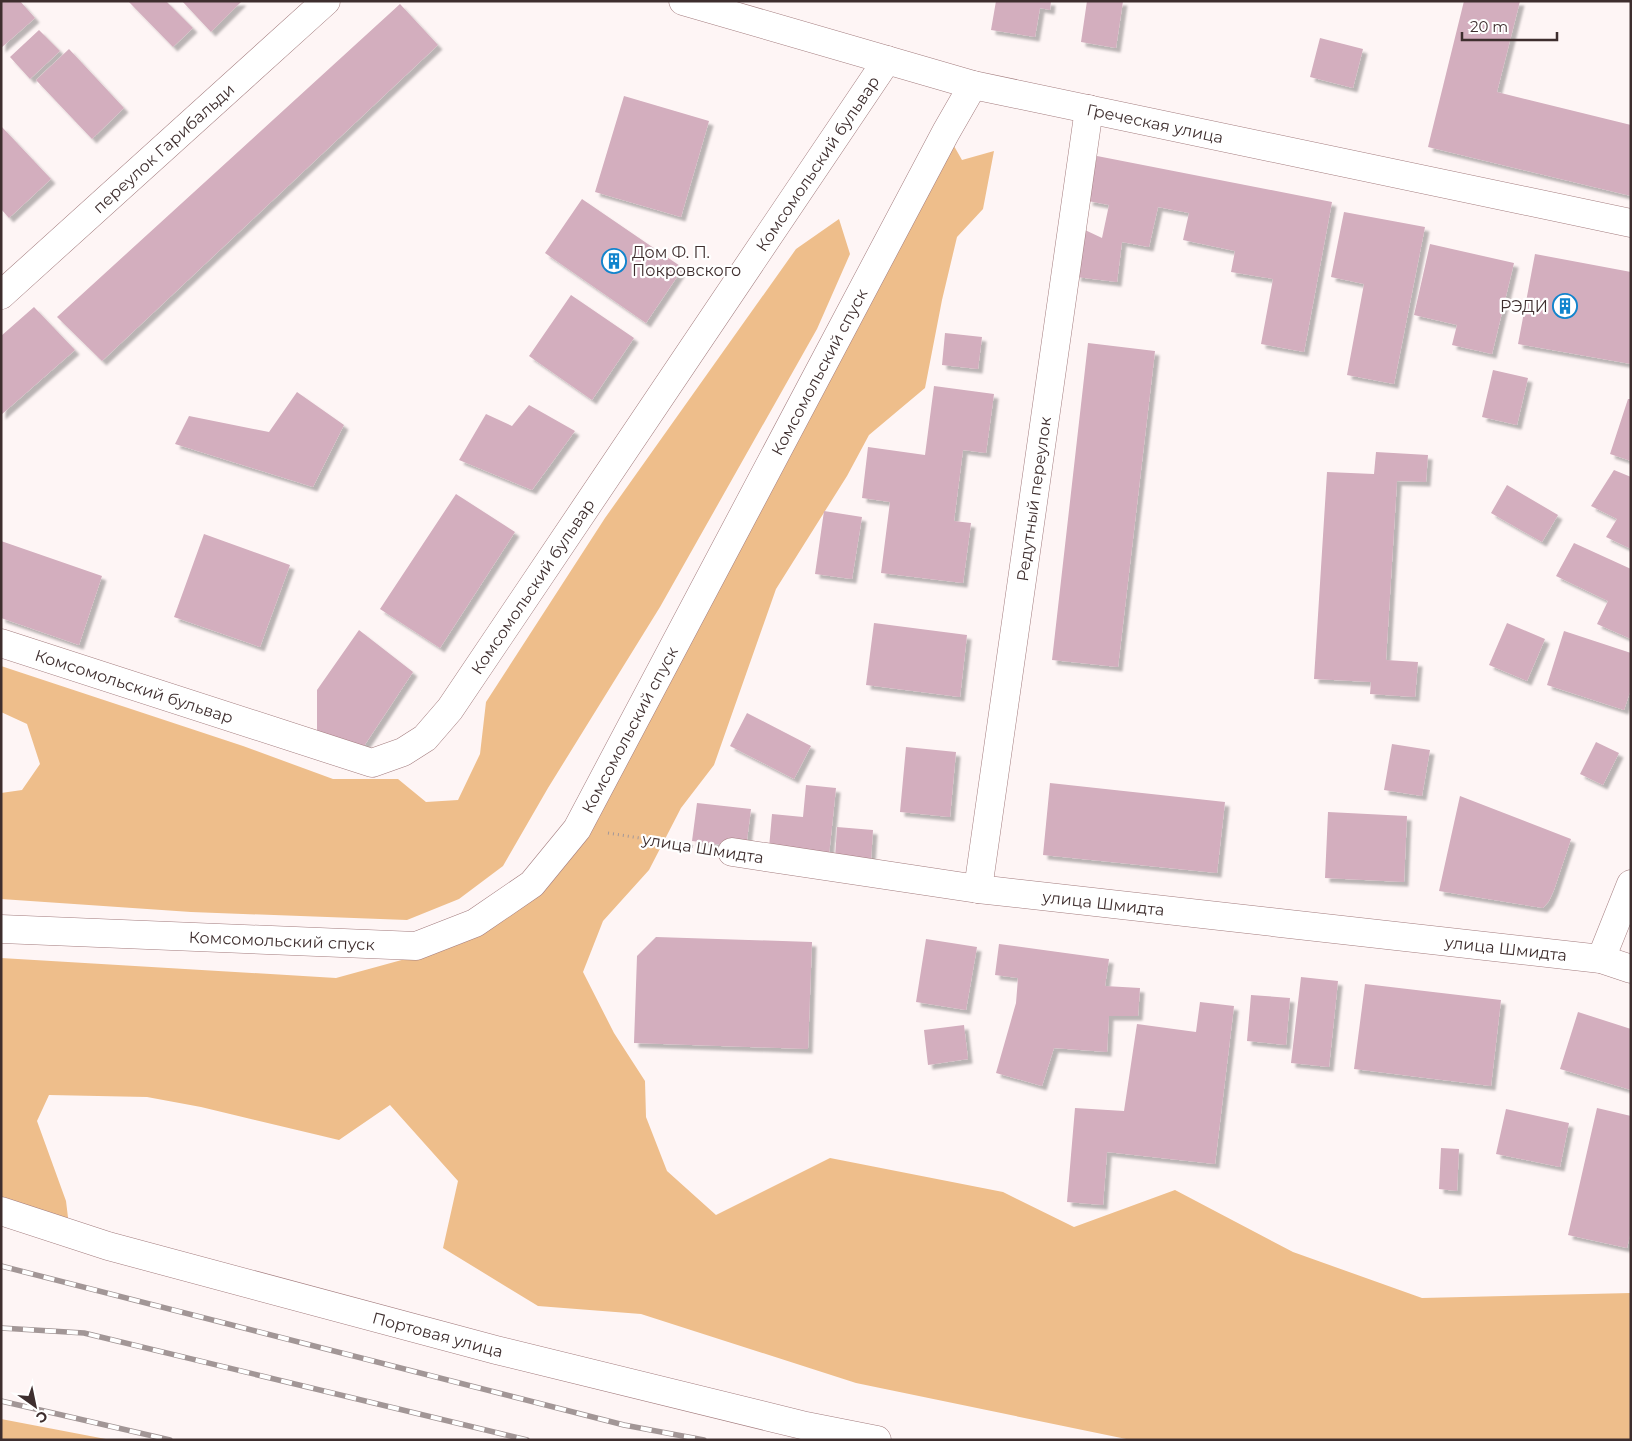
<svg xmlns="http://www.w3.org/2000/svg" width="1632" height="1441" font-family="Montserrat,sans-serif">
<defs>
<filter id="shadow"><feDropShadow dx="4.5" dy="4.5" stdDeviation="1" flood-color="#0004"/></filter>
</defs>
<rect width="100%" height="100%" fill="#fef5f5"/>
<path fill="#eebe8b" d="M946 132 962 160 994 151 983 209 957 237 942 300 925 388 869 435 847 476 776 589 714 765 681 808 649 870 603 921 583 972 614 1033 645 1081 646 1117 667 1171 716 1215 830 1158 1003 1192 1074 1227 1175 1190 1293 1252 1422 1298 1631 1293V1440H1131L856 1383 641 1314 538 1306 443 1248 458 1181 390 1105 339 1140 201 1107 147 1097 49 1095 37 1121 66 1201 70 1234 1 1201V958L336 978 460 944 532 884Z
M839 219 850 254 817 329 660 607 548 788 503 866 459 899 407 920 191 912 1 899V793L22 790 40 764 27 724 1 712V666L243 746 333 779H398L426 802 458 800 480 754 486 702 605 518 796 249Z
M1 1419 111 1440H1Z"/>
<path fill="#d3aebe" filter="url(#shadow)" d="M1 1H20L35 18 1 48Z
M128 1H166L193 28 173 47Z
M182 1H242L211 32Z
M996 1H1051L1050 10 1040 8 1035 37 991 30Z
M1087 1H1123L1116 48 1081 42Z
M1464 1H1520L1497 92 1631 125V196L1428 147Z
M400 4 438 45 102 361 57 317Z
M39 30 60 51 30 79 10 57Z
M1320 38 1363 49 1353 88 1310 77Z
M69 49 124 108 92 139 36 80Z
M624 96 709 121 681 217 595 192Z
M1 126 51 179 9 218 1 209Z
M1097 156 1332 202 1304 352 1261 344 1273 279 1231 272 1235 251 1183 240 1189 213 1158 207 1149 247 1122 242 1117 282 1076 277 1085 230 1102 238 1109 205 1088 201Z
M582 199 683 268 646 323 545 253Z
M1344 212 1425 227 1394 384 1347 375 1364 284 1331 277Z
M1430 244 1514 263 1492 354 1452 345 1457 325 1414 315Z
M1535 254 1631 272V364L1518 344Z
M571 295 634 338 592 400 529 356Z
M34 307 75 350 1 415V336Z
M945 333 982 337 978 369 942 365Z
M1088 343 1155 351 1118 667 1052 660Z
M1493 370 1528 378 1517 425 1482 417Z
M934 386 994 394 986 453 963 450 954 521 971 523 963 583 881 573 890 502 862 498 868 447 925 455Z
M297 392 344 425 313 487 175 444 189 416 269 432Z
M1628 399H1631V461L1610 454Z
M529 405 575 431 532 490 459 460 486 414 512 426Z
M1376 452 1428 455 1426 482 1397 481 1386 660 1418 662 1415 697 1370 694 1371 682 1314 679 1327 472 1374 474Z
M1614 470 1631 477V549L1606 537 1617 519 1591 506Z
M1507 485 1558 515 1542 542 1491 513Z
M456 494 515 532 440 648 380 609Z
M824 511 862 517 852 579 815 574Z
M204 534 290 565 260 647 174 617Z
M1 541 102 576 79 645 1 618Z
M1574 543 1631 569V639L1597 624 1608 601 1556 576Z
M874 623 967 635 960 697 866 685Z
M1507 623 1545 639 1527 681 1489 665Z
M359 630 413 672 362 749 317 731V690Z
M1564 631 1631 653V689L1624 710 1547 685Z
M747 713 811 746 794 779 730 746Z
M1596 742 1619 753 1603 785 1580 774Z
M1392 744 1430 750 1422 796 1384 790Z
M906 747 956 752 950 817 900 812Z
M1050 783 1225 802 1217 873 1043 855Z
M806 785 836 788 829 855 769 848 772 814 803 817Z
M1460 796 1571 839 1554 890 1549 901 1543 908 1439 891Z
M697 803 751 809 746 848 692 841Z
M1328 812 1407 816 1404 882 1325 878Z
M837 827 873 830 871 860 835 858Z
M656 937 812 942 808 1049 634 1043 637 956Z
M926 939 977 947 966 1010 916 1002Z
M999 944 1109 959 1105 986 1140 988 1138 1016H1109L1107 1052 1054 1048 1042 1086 996 1073 1016 1003 1018 978 995 975Z
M1301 977 1338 981 1329 1067 1291 1063Z
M1365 984 1501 1000 1491 1086 1354 1069Z
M1251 995 1290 998 1286 1045 1247 1041Z
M1200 1002 1234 1006 1215 1164 1107 1152 1103 1205 1067 1202 1075 1108 1124 1111 1137 1024 1196 1032Z
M1578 1012 1631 1029V1090L1560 1069Z
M964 1025 968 1059 928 1065 924 1030Z
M1597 1108 1631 1116V1231L1627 1248 1568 1235Z
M1506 1109 1569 1123 1560 1167 1496 1154Z
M1441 1148 1459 1149 1457 1191 1439 1189Z"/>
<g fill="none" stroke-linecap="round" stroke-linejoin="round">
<defs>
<g id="minor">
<path id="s1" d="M1 295 326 1"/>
<path id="s2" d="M1 643 372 763 403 752 425 738 450 709 887 60"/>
<path id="s3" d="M732 852 978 889 1601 959 1631 969"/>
<path id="s4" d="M978 889 1089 109"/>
<path id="s5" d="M1 929 416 946 475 923 532 884 577 829 946 132 973 85"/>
<path d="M1601 959 1631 884"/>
<path id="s6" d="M1 1211 108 1246 496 1350 806 1426 877 1440"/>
</g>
<g id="major">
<path id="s7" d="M683 1 973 85 1631 223"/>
</g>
</defs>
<use href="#minor" stroke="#a37c7e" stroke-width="29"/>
<use href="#major" stroke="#a37c7e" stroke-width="29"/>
<path stroke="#a49898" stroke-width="3" stroke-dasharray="1 4" stroke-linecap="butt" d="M608 833 703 848"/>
<use href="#minor" stroke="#fff" stroke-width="28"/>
<use href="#major" stroke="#fff" stroke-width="28"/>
<defs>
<path id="rail" d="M1 1266 624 1425 704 1440
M1 1328 84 1333 527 1440
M1 1401 170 1440"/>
</defs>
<use href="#rail" stroke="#a29696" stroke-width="5.5"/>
<use href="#rail" stroke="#fff" stroke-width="4" stroke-dasharray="11" stroke-linecap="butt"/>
</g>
<defs>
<symbol id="building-ring" viewBox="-11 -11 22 22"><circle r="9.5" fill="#fff" stroke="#1184cd" stroke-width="1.5"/><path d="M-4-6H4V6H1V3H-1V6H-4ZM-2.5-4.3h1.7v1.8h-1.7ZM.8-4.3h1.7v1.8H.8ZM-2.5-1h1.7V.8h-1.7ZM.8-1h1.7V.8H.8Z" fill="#1184cd"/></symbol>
</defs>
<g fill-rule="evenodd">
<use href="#building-ring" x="600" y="247" width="28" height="28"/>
<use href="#building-ring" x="1551" y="292" width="28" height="28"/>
</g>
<g text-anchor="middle" stroke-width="4.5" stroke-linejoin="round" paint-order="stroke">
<g font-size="16" fill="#3e2e2e" stroke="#fff">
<text dy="6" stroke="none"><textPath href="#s7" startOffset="488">Греческая улица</textPath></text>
<text dy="6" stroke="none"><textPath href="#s1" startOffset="219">переулок Гарибальди</textPath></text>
<text dy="6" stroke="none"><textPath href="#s2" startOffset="1145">Комсомольский бульвар</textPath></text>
<text dy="6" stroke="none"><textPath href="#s5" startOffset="1136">Комсомольский спуск</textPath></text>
<text dy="6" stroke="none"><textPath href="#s4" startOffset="394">Редутный переулок</textPath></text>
<text dy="6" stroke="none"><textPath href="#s2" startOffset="635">Комсомольский бульвар</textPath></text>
<text dy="6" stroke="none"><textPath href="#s2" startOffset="140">Комсомольский бульвар</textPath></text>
<text dy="6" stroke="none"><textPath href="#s5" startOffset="731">Комсомольский спуск</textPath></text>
<text transform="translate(703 848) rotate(9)" y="6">улица Шмидта</text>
<text dy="6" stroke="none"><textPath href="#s3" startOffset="375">улица Шмидта</textPath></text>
<text dy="6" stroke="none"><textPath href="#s5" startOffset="281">Комсомольский спуск</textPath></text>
<text dy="6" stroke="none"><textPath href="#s3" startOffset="780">улица Шмидта</textPath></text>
<text dy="6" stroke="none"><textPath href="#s6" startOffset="454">Портовая улица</textPath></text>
</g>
<g font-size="16" fill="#3e2e2e" stroke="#fff" text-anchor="start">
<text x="632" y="258">Дом Ф. П.<tspan x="632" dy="18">Покровского</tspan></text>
<text x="1548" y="312" text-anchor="end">РЭДИ</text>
</g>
</g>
<rect width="1632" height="1441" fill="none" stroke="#3e2e2e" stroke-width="5"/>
<g transform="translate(35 1406) rotate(147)" stroke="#ffffff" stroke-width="4" paint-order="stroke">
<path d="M0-4L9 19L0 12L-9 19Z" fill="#3e2e2e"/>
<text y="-8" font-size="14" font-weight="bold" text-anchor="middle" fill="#3e2e2e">С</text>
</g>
<path d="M1462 32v8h95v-8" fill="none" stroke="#3e2e2e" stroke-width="2.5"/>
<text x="1470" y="32" font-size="15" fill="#3e2e2e" stroke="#ffffff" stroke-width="4" paint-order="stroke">20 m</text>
</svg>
